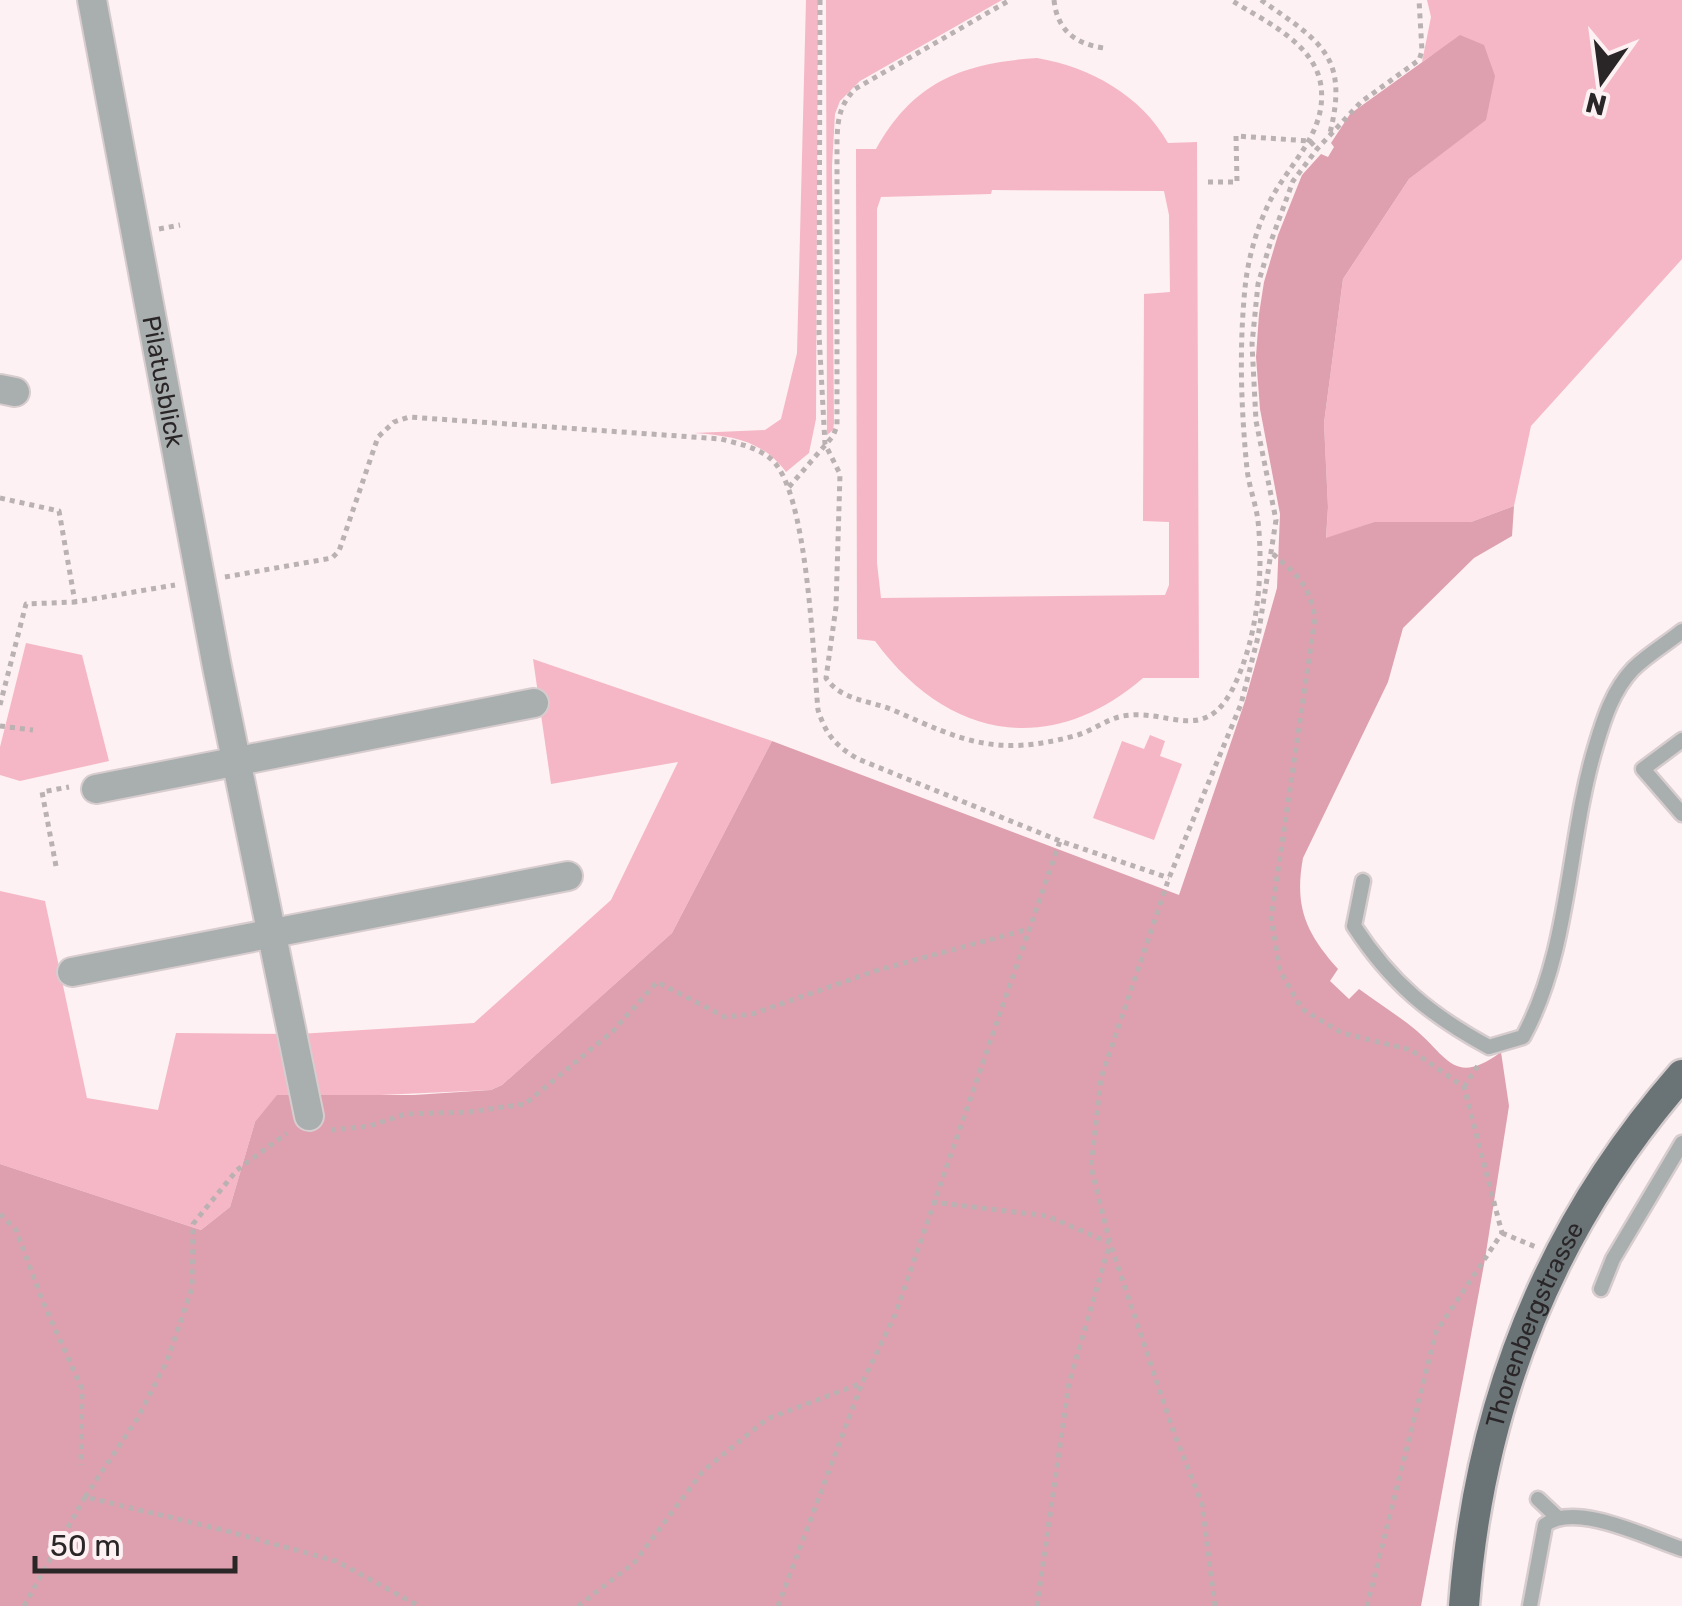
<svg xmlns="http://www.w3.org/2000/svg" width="1682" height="1606" font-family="Rubik,sans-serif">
<rect width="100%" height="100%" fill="#fdf1f3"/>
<path fill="#f5b7c5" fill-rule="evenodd" d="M806 0H818L816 419 809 453 786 472C762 440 732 436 694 433L765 430 781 419 797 353Z
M826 0H1002L860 81 840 101 835 114 832 166 834 423 833 430 827 435Z
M1427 0H1682V259L1531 426 1514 506 1471 522H1374L1326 539 1328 507 1324 423 1343 279 1409 179 1485 120 1461 36 1422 62 1431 17Z
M1037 58C1090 67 1141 95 1168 143L1197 142 1199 678H1143C1049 759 946 738 875 641L857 639 856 149H876C914 81 963 63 1037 58ZM992 190 1164 191 1169 215 1170 292 1144 294 1143 521 1169 522V585L1165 595 881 598 877 563V209L881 197 991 194Z
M26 643 82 655 109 761 20 781 0 775V747Z
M533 659 772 741 672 933 502 1085 491 1090 358 1096 255 1122 230 1207 201 1230 0 1164V891L45 901 87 1098 158 1110 176 1033 299 1034 474 1023 611 900 678 762 551 784Z
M1150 735 1165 741 1160 756 1182 764 1154 840 1093 818 1122 741 1144 749Z"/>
<path fill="#de9fae" d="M1460 35 1484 45 1495 76 1486 120 1409 179 1343 279 1324 423 1328 507 1326 538 1374 522H1471L1514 506 1512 536 1474 558 1403 628 1388 682 1303 858C1294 907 1306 933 1338 969L1330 981 1349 999 1359 989C1378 1003 1399 1016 1417 1031 1448 1058 1455 1086 1501 1052L1509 1106 1485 1259 1421 1606H0V1164L201 1230 230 1207 255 1122 277 1095H414L491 1090 502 1085 672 933 772 741 1179 895 1245 701 1277 588 1280 514 1260 409 1256 357 1259 314 1264 282 1278 235 1302 175 1321 154 1328 157 1334 147 1331 143 1350 114Z"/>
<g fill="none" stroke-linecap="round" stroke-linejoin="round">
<defs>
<path id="lane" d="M1682 740 1643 769 1682 814
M1363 881 1354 926C1391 983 1430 1015 1489 1047L1523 1037C1571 949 1567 840 1596 745 1604 718 1613 690 1633 669 1647 655 1666 644 1682 631
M1601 1289 1613 1259 1682 1143
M1538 1499 1556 1516
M1530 1606 1545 1525C1575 1501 1648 1538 1682 1549"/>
<g id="street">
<path id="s1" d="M92 0 217 667 309 1116"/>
<path d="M0 389 15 392"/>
<path d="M96 789 534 703"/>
<path d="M72 972 568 876"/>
</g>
<g id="primary">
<path id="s2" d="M1464 1606C1479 1404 1549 1227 1682 1075"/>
</g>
</defs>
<use href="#lane" stroke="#d7ccce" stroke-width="19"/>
<use href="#street" stroke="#d7ccce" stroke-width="32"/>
<use href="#primary" stroke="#d7ccce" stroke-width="35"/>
<path stroke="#bab1b2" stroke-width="5" stroke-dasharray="5 5" stroke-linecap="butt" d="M820 0 819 334 825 444 840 474 836 607 826 678C842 701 869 700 893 710 963 741 996 757 1074 736 1091 732 1106 719 1123 716 1167 708 1202 744 1231 692 1257 643 1264 575 1258 521 1256 504 1249 487 1247 469 1241 408 1239 349 1245 288 1248 258 1257 227 1270 201 1290 162 1327 133 1321 86 1315 43 1264 21 1231 0
M1054 0C1057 30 1075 44 1104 48
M1261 0C1321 42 1349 56 1330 133
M1208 182H1237L1236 136 1310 141 1317 149
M159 229 180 225
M789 487 833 436 837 426V139C838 117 840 105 855 89L1010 0
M0 498 59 511 75 602 175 585
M1273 554C1298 576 1309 584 1315 618L1271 918 1280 971 1302 1009 1342 1033 1411 1050 1464 1087 1502 1233 1436 1332 1367 1606
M225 577 332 558 339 551 378 437 394 422 409 417 721 439C739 444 757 447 771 459 808 490 813 658 818 710 826 735 836 746 858 759L1060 841 1169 878
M0 705 26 604 75 602
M0 726 33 730
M56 866 42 792 69 787
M1464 1087 1479 1064
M331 1130 370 1126 405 1114 469 1112 525 1104 613 1031 657 982 725 1017 752 1014 878 970 1029 929
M932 1202 1047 1216 1110 1243
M0 1214 16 1230 43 1302 82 1389 81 1465
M1502 1233 1536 1247
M85 1497 137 1419 167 1361 192 1288 193 1224 237 1170 287 1133
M24 1606 85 1497 219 1529 336 1561 419 1606
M578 1606 634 1563 703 1471 767 1419 862 1383
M778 1606 862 1383 895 1315 1060 841
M1037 1606 1069 1383 1109 1246
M1215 1606 1202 1504 1174 1433 1110 1243 1091 1167 1101 1078 1169 878 1241 704 1258 637 1276 520 1256 421 1252 344 1258 284 1270 244 1293 181 1317 149 1361 102 1419 60 1422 51 1419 0"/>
<use href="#lane" stroke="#a9aeaf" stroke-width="14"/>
<use href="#street" stroke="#a9aeaf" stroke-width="28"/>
<use href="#primary" stroke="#6a7376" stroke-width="30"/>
</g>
<g text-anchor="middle" stroke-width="8" stroke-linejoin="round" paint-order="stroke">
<g font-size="25" fill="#2a2627" stroke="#fdf1f3">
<text dy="9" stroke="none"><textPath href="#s1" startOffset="388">Pilatusblick</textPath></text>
<text dy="9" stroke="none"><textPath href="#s2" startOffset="292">Thorenbergstrasse</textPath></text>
</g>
</g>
<g transform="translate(1602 80) rotate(194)" stroke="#fdf1f3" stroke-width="8" paint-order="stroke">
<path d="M0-8L18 38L0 25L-18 38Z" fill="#2a2627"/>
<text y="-15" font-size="28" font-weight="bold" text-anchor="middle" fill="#2a2627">N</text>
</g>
<path d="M35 1556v15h200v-15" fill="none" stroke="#2a2627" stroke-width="5"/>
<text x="50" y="1556" font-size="30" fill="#2a2627" stroke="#fdf1f3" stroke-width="8" paint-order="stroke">50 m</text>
</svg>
